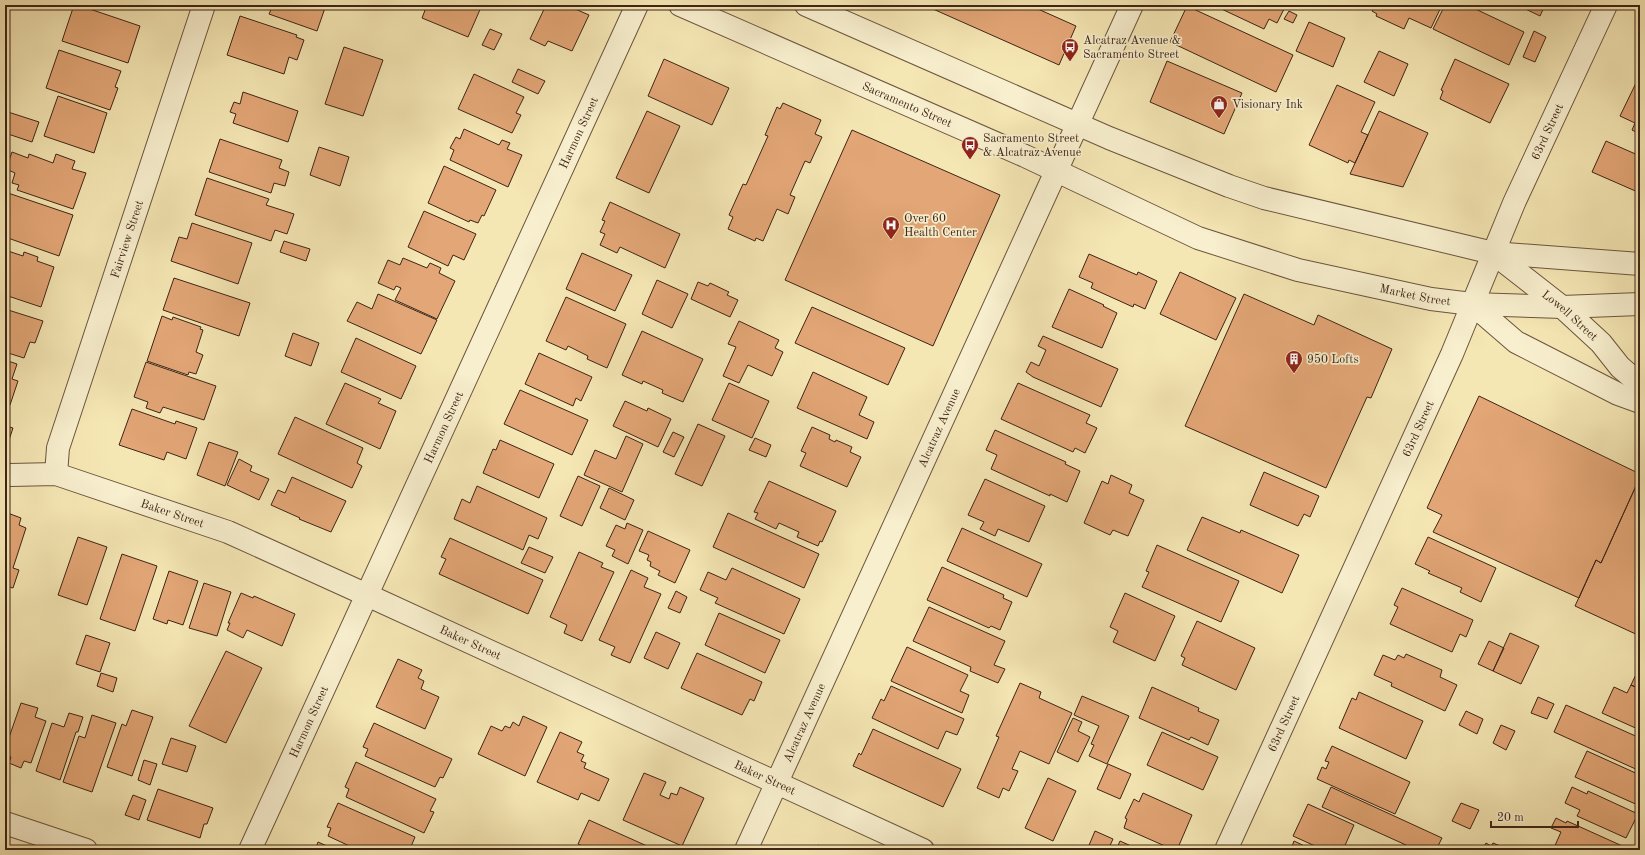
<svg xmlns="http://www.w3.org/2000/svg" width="1645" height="855" font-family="'Old Standard TT',serif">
<rect width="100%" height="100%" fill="#f5e7b4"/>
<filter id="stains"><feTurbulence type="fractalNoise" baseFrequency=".005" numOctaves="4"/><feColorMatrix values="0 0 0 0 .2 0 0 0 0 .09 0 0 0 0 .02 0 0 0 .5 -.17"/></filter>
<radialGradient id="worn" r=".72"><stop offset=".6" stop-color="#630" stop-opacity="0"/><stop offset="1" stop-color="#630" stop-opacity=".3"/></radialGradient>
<path fill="#e3a676" stroke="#3e2417" d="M74 5H78L140 26 128 63 62 41Z
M273 5H326L317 31 269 14Z
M427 5H482L468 37 422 18Z
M546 5H566L589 15 572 51 548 41 545 46 530 39Z
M924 5H1029L1076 26 1059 65Z
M1213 5H1286L1277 23 1269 19 1264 29Z
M1375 5 1420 6 1442 5 1431 28 1409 18 1404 29 1376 16 1377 14 1372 11Z
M1445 5H1467L1524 32 1509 65 1433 29Z
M1517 5H1545L1540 16Z
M1187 6 1293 55 1276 92 1170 42Z
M1289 11 1297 15 1293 23 1284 19Z
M240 16 297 35 296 37 304 40 297 60 289 57 284 74 227 55Z
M1309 22 1345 38 1333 67 1296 51Z
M490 29 502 34 494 50 482 45Z
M1534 31 1546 37 1535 62 1523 57Z
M344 47 383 60 363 116 325 104Z
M59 50 121 71 115 87 118 88 110 110 46 88Z
M1379 51 1408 64 1394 96 1364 82Z
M664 59 729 88 712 125 648 96Z
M1455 59 1509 84 1490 123 1440 99 1443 91 1441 90Z
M1167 61 1242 93 1224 134 1150 102Z
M518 69 545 81 538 94 512 82Z
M474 74 524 97 516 113 521 115 512 133 458 109Z
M1636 83 1640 84V134L1632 130 1635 123 1620 116Z
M1337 85 1375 102 1361 132 1368 135 1355 163 1349 160 1348 163 1309 145Z
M243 92 298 111 288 142 233 123 236 114 230 112 234 102 240 104Z
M58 96 107 113 94 153 44 136Z
M783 103 821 120 815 134 822 137 810 163 805 161 790 195 795 197 788 214 777 209 763 241 756 238 755 241 728 229 733 217 729 215 743 184 746 185 768 136 765 135 777 107 780 109Z
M5 111 39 122 32 142 5 133Z
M647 111 680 126 649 193 616 178Z
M1379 111 1428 133 1403 187 1350 174Z
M464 129 499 145 502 140 510 143 507 149 522 155 508 187 450 160 454 150 450 148 456 137 460 139Z
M852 130 1000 195 933 346 785 280Z
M220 139 282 160 279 168 289 172 285 186 274 183 271 193 209 172Z
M1606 141 1640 156V193L1592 172Z
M319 147 349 157 340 186 310 175Z
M12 152 28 158 29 154 53 163 56 154 75 161 72 169 86 173 73 209 17 190 19 185 12 183 15 173 6 169Z
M444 166 496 190 484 216 482 215 478 223 470 220 469 222 428 203Z
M207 178 269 199 266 205 294 214 287 234 275 230 271 241 195 215Z
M8 193 73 215 59 256 5 237V203Z
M610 202 680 234 665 268 620 247 617 253 600 245 605 234 600 232 605 221 602 220Z
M424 211 476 234 464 260 453 255 448 266 408 247Z
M192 223 252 243 238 284 171 261 179 237 187 239Z
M284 241 310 249 306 261 280 252Z
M5 250 23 256 24 252 38 257 37 261 54 267 41 307 5 295Z
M582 253 632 275 615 311 566 289Z
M1089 254 1137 275 1138 272 1157 281 1145 309 1134 304 1133 307 1091 288 1093 283 1079 277Z
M403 258 427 268 430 263 441 268 439 273 455 281 437 319 395 300 401 288 396 286 394 290 378 283 388 260 400 265Z
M1180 272 1236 298 1216 340 1160 314Z
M174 278 250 303 239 336 163 310Z
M657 280 688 294 672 328 642 314Z
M698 282 708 286 710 283 729 292 727 295 738 300 730 317 691 299Z
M1069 289 1104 305 1103 306 1117 313 1102 348 1052 327Z
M378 294 437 320 421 354 347 321 357 302 372 309Z
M1244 294 1314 325 1318 315 1392 349 1371 398 1367 397 1326 488 1185 426Z
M566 297 626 324 607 368 587 359 588 356 568 346 566 350 546 341Z
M812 307 905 348 888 385 795 343Z
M5 309 43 321 35 343 30 342 24 358 5 352Z
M162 316 172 320 173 317 201 327 200 329 203 330 196 352 203 355 196 374 189 372 188 375 147 361Z
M739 321 779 340 775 348 783 352 772 376 748 365 739 383 723 376 736 347 728 344Z
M642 331 703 359 683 402 662 393 663 390 643 381 642 384 622 375Z
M293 333 319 343 311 366 285 356Z
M1043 336 1118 369 1101 407 1033 377 1026 372 1031 362 1039 366 1046 350 1038 346Z
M356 338 416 366 401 399 341 372Z
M539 353 592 377 581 401 576 398 573 406 525 384Z
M5 360 17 364 12 379 18 381 10 405 5 403Z
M146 362 216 386 204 420 163 407 160 413 146 408 148 402 134 397Z
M813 372 867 397 859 415 874 422 867 439 797 408Z
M345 383 381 399 378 403 396 411 380 449 326 424Z
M729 383 769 401 752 438 712 420Z
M1018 383 1090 415 1086 423 1097 428 1085 453 1075 448 1073 452 1001 419Z
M520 390 588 420 572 455 504 424Z
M1479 396 1640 474V477L1601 563 1596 560 1579 598 1433 532 1442 515 1427 508Z
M625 401 647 411 648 408 671 419 658 447 613 426Z
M132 409 175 424 176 421 197 428 186 459 167 452 164 460 119 445Z
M5 415 9 416 6 426 13 428 8 443 5 442Z
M295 417 363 448 357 463 362 466 352 488 278 454Z
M698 424 725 436 702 486 675 474Z
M812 427 830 435 829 439 835 442 836 440 852 447 850 452 861 457 847 487 800 466 806 453 801 451Z
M995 430 1066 462 1065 464 1080 471 1067 502 1050 494V496L991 469 997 455 986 450Z
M673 432 684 437 674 457 663 452Z
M626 436 643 444 622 492 584 475 595 450 616 459Z
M755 438 771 445 766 457 749 450Z
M500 440 554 464 539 498 483 473 493 449 496 450Z
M209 442 238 452 225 486 197 475Z
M239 459 252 466 250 471 269 479 259 500 227 485Z
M1264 472 1319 496 1310 517 1304 514 1298 526 1250 505Z
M1111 475 1132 485 1129 493 1144 500 1128 536 1113 530 1110 535 1084 523 1102 481 1108 484Z
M578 476 600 486 582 526 560 516Z
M292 477 346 501 331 532 299 519 300 518 271 505 278 490 285 493Z
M1640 477V636L1575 606 1596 560 1601 563Z
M985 479 1045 506 1029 542 998 529 995 536 980 529 984 522 968 515Z
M769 481 836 511 822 542 820 541 818 546 797 537 799 532 779 523 776 529 755 519 758 513 754 512Z
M477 486 547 518 538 539 529 535 523 550 454 519 462 499 470 503Z
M609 488 634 500 625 520 600 508Z
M5 512 21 518 19 525 26 528 13 568 19 570 13 588 5 586Z
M728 513 819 554 804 588 713 547Z
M1202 517 1240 533 1241 530 1299 555 1282 593 1187 550Z
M627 523 643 530 628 564 612 556 615 550 606 546 616 525 625 529Z
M962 528 1042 564 1027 597 947 561Z
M648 531 690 550 675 583 658 575 660 571 650 566 651 562 647 560 649 555 639 551Z
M78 537 107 547 87 605 58 595Z
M1428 537 1496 568 1481 602 1460 592 1462 588 1428 573 1430 571 1415 564Z
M450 538 543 580 528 614 439 574 446 559 441 557Z
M1157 545 1239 581 1221 622 1142 587 1149 572 1146 571Z
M529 547 553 557 545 573 521 563Z
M579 552 603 563 601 567 614 572 582 641 564 633 567 625 550 617Z
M122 554 157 566 135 631 100 619Z
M942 567 1004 595 1003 598 1012 602 1000 630 991 626 989 628 927 600Z
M732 568 800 599 784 634 715 603 718 598 700 590 708 572 726 580Z
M631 570 648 578 644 587 661 594 630 663 611 655 615 647 599 640Z
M169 571 198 581 183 625 168 620 167 624 153 619Z
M204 583 231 592 217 636 189 628Z
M1402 588 1473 620 1466 637 1460 634 1452 652 1390 624 1398 607 1394 605Z
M676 591 687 597 680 613 668 608Z
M241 593 253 598 254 596 295 614 282 646 247 630 243 638 227 630 230 623H228Z
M1125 593 1175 616 1155 661 1113 642 1118 631 1110 627Z
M929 607 1005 641 994 665 1005 669 998 683 970 671 971 667 913 641Z
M719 613 780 640 765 673 705 645Z
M1197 621 1255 648 1236 690 1182 665 1185 658 1181 656Z
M656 632 680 643 668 669 644 658Z
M1510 633 1539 646 1521 684 1493 671Z
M86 635 110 643 100 672 76 664Z
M1489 641 1504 648 1493 671 1478 664Z
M907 647 968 675 960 691 969 695 962 713 891 681Z
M226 651 262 668 226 743 189 726Z
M697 653 762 682 754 701 750 699 742 715 681 688Z
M1406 654 1442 670 1440 677 1457 685 1445 711 1391 686 1392 683 1374 675 1383 655 1395 660 1398 655 1404 658Z
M398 659 422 670 418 678 424 681 421 689 439 697 425 729 376 707Z
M1640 666V689L1631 685Z
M101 673 117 678 113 692 97 686Z
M1020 683 1041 692 1039 698 1072 713 1049 764 1020 751 1012 769 1018 771 1009 791 1003 788 999 798 977 788 999 737 996 736Z
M1631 685 1640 689V730L1602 713 1614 687 1627 693Z
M891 686 964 719 957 735 946 731 938 749 872 718 881 699 884 701Z
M1152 687 1199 708 1198 711 1219 720 1208 745 1191 737 1189 740 1139 718Z
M1359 692 1423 721 1406 759 1339 728 1352 698 1356 700Z
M1082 696 1129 716 1107 764 1089 756 1094 745 1091 744 1099 726 1074 715Z
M1538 697 1554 704 1547 719 1531 713Z
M21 703 38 708 35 717 46 721 31 763 24 761 21 768 9 763 11 757 5 755V749Z
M1566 705 1640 738V771L1554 732Z
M132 710 153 717 132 776 107 767 122 724 126 726Z
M1466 711 1483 719 1477 734 1459 725Z
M69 713 83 717 78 732H76L60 780 36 771 52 723 64 727Z
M92 715 116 723 92 792 63 782 79 736 85 738Z
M523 716 547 727 525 776 478 754 491 726 502 731 505 726 510 728 513 722 519 726Z
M1073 718 1082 722 1078 731 1090 737 1078 762 1057 752Z
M374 723 452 759 443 778 440 777 435 787 365 756 368 749 363 747Z
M1501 725 1515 731 1506 750 1493 743Z
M873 729 961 769 943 807 853 766 859 753 861 755Z
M560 732 582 742 577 752 584 755 581 761 586 763 584 768 609 779 599 801 581 793 578 800 537 782Z
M1162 732 1218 757 1203 790 1147 765Z
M171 738 196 746 187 772 162 764Z
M1332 746 1410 782 1395 814 1317 779 1322 767 1326 769 1329 762 1325 761Z
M1587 751 1640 775V806L1575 777Z
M144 760 157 764 150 785 138 780Z
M356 762 436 799 430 811 434 812 424 833 346 797 349 789 345 787Z
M1108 764 1131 774 1120 799 1097 789Z
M644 773 666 782 660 795 669 799 671 793 677 795 680 787 704 798 682 846 623 820Z
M1048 778 1076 791 1053 841 1025 828Z
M1331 787 1442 838 1436 850H1417L1322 807Z
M1572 787 1587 794 1588 791 1638 814 1626 838 1577 816 1580 810 1565 803Z
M158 789 213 808 207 824H204L200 838 147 820Z
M1143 793 1192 815 1177 850H1174L1124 828 1127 819 1125 818 1134 799 1139 802Z
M133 795 146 800 139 820 125 815Z
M338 803 415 837 410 849 411 850H358L328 836 331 828 327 827Z
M1461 803 1479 810 1470 829 1452 821Z
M1308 804 1354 825 1343 850H1324L1293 836Z
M1556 818 1566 823 1567 821 1629 849 1553 850 1561 832 1551 828Z
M589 820 656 850H591L578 844Z
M1095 831 1113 839 1108 850H1087Z
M1120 841 1140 850H1116Z
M1294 841 1313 850H1284L1285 846 1291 849Z
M318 842 336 850H315Z
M1486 843 1491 846 1493 843 1510 850H1482Z
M818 845 830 850H816Z"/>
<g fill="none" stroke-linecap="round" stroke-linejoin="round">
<defs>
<g id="minor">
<path id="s1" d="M1493 253 1562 307 1601 343 1620 367 1640 384"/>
<path d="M1472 304 1516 342 1618 394 1640 402"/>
<path id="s2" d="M5 474 10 475 56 474 228 532 367 595 923 850"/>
<path id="s3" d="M56 474 58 448 204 5"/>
<path d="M5 823 86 850"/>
<path id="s4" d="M250 850 637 5"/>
<path id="s5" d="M1226 850 1452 354 1514 203 1606 5"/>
</g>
<g id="tertiary">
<path id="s6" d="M680 5 1025 156 1198 238 1298 270 1431 299 1472 304 1562 307 1640 304"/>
<path d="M806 5 1109 138 1229 186 1264 198 1493 253 1640 264"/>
<path id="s7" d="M746 850 1132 5"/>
</g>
</defs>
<use href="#minor" stroke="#6c553e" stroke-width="24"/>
<use href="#tertiary" stroke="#6c553e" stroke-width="24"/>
<use href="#minor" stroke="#f8efce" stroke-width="22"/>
<use href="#tertiary" stroke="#f8efce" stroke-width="22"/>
</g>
<defs>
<symbol id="bus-pin" viewBox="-11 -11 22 30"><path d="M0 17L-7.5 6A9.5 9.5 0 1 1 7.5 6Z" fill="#8f2418" stroke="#f8efce"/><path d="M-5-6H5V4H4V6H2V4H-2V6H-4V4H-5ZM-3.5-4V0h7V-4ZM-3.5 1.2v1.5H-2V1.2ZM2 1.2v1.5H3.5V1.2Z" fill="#fff"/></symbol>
<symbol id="shop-pin" viewBox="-11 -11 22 30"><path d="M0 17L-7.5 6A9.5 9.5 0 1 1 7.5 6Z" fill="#8f2418" stroke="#f8efce"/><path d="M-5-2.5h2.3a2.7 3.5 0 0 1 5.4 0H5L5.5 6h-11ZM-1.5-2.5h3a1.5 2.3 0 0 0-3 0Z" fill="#fff"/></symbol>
<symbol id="hospital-pin" viewBox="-11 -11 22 30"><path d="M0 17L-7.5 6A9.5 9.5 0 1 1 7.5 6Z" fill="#8f2418" stroke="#f8efce"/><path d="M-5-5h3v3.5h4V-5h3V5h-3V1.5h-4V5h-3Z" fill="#fff"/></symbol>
<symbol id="building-pin" viewBox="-11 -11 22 30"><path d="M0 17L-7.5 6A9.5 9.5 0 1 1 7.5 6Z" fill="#8f2418" stroke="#f8efce"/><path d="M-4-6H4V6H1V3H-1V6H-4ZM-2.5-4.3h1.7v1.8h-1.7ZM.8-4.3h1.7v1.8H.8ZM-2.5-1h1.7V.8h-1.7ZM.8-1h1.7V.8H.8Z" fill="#fff"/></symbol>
</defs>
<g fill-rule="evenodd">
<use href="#bus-pin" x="1060" y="37" width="20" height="27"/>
<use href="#shop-pin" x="1209" y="94" width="20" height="27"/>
<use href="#bus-pin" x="960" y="135" width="20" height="27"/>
<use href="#hospital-pin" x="881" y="215" width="20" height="27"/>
<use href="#building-pin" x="1284" y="349" width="20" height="27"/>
</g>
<g text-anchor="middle" stroke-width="3.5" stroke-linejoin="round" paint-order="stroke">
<g font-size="12" fill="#3e2417" stroke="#f8efce" text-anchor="start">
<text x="1083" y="44">Alcatraz Avenue &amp;<tspan x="1083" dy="14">Sacramento Street</tspan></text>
<text x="1232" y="108">Visionary Ink</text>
<text x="983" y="142">Sacramento Street<tspan x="983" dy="14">&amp; Alcatraz Avenue</tspan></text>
<text x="904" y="222">Over 60<tspan x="904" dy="14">Health Center</tspan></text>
<text x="1307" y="363">950 Lofts</text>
</g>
<g font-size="12" fill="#3e2417" stroke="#f8efce">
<text dy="4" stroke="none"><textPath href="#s6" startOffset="248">Sacramento Street</textPath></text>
<text dy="4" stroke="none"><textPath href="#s5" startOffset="787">63rd Street</textPath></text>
<text dy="4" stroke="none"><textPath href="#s4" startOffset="789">Harmon Street</textPath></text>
<text dy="4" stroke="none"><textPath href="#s3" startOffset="246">Fairview Street</textPath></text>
<text dy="4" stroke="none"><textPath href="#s6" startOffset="793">Market Street</textPath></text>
<text dy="4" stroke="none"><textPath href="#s1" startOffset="99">Lowell Street</textPath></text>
<text dy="4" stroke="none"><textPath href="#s4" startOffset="465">Harmon Street</textPath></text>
<text dy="4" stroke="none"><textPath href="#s7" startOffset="464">Alcatraz Avenue</textPath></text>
<text dy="4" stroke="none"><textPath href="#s5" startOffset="463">63rd Street</textPath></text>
<text dy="4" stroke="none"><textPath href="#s2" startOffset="174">Baker Street</textPath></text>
<text dy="4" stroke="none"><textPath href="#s2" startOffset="499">Baker Street</textPath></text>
<text dy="4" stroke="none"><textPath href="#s4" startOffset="141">Harmon Street</textPath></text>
<text dy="4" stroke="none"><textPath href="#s7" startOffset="140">Alcatraz Avenue</textPath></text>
<text dy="4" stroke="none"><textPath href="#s5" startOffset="139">63rd Street</textPath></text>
<text dy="4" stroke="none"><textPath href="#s2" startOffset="823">Baker Street</textPath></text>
</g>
</g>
<rect width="1645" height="855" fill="none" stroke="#f5e7b4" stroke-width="20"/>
<rect x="6" y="6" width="1633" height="843" fill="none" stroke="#3e2417" stroke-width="2"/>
<rect x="10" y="10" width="1625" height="835" fill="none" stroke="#3e2417"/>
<path d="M1491 821v6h87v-6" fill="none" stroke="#3e2417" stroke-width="2"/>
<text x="1497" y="821" font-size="12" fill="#3e2417" stroke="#f8efce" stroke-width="3" paint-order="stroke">20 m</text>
<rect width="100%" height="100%" filter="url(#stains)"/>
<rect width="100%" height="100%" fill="url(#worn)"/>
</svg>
